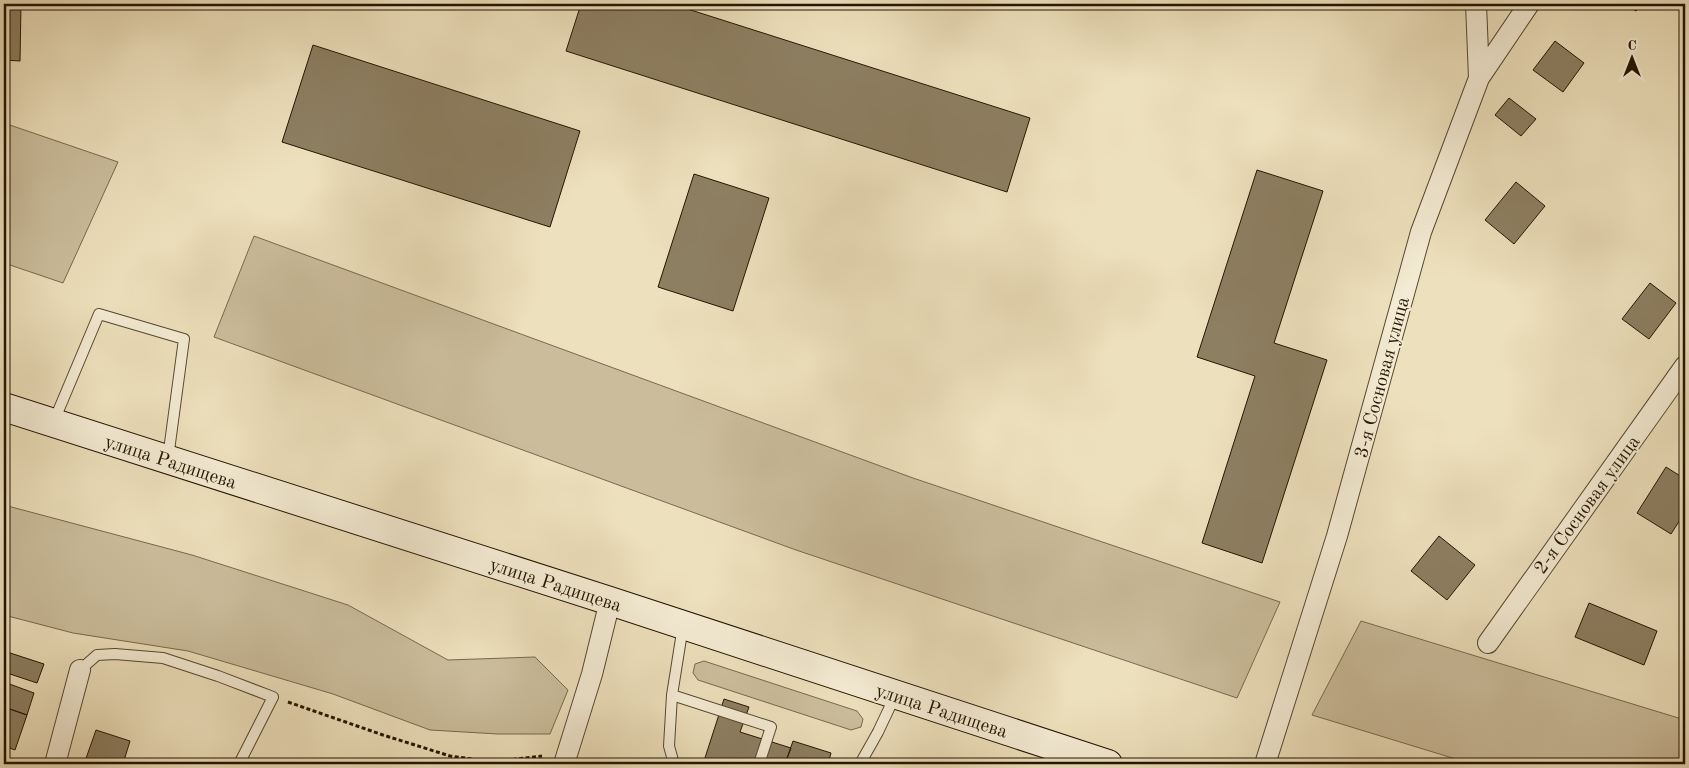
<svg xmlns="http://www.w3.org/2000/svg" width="1689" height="768" font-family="'Old Standard TT',serif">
<rect width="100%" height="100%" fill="#ede0bc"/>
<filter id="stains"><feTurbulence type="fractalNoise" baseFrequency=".004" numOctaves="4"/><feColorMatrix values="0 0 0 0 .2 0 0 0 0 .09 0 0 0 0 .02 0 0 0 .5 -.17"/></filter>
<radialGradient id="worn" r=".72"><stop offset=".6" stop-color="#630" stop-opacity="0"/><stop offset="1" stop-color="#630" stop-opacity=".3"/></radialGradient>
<path fill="#cbbd9c" stroke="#78694e" d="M4 123 118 162 63 283 4 263Z
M254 236 913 478 1280 602 1237 698 796 550 214 337Z
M4 505 192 555 348 605 448 660 535 657 568 690 550 734H498L430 730 333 694 188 651 73 633 4 615Z
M1361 621 1685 720V764H1472L1312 715Z
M704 661 857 711 863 719 861 727 851 730 698 680 693 673 695 664Z"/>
<path fill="#8d7f62" stroke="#241501" d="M4 4H21L20 61 4 60Z
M581 4H672L1030 118 1007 192 566 51Z
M1626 4H1641L1636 11Z
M1555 41 1584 63 1563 92 1533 70Z
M313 45 580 131 550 227 282 142Z
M1509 98 1536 119 1521 136 1495 115Z
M1257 170 1323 191 1274 343 1327 360 1262 563 1202 543 1255 376 1197 357Z
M694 174 769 198 733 311 658 287Z
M1516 182 1545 206 1514 244 1485 220Z
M1650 283 1676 303 1649 339 1622 319Z
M1666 467 1685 479V512L1671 534 1637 513Z
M1439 536 1475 565 1447 600 1411 571Z
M1589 603 1657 631 1644 665 1575 637Z
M4 651 44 664 37 683 4 672Z
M4 682 34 693 27 715 4 707Z
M724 699 749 707 740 732 791 748 785 764H745L731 760 730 764H703Z
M4 707 27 715 15 750 4 746Z
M96 730 130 741 123 764H84Z
M793 741 831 753 828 764H785Z"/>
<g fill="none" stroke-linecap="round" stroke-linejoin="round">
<defs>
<path id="lane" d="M54 421 99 314 184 339 168 458
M80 670 97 655 115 654 163 658 218 676 273 697 239 764
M672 695 771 727 759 764
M674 764 669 746 672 695 683 626
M860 764 878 732 895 696"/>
<path id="street" d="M1476 4 1479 78
M1488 643 1685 366
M55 764 80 670
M564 764 592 674 610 601
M1265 764 1337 536 1421 232 1479 78 1529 4"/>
<path id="secondary" d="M4 407 610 601 1108 764"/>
</defs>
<use href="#lane" stroke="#564830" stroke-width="12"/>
<use href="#street" stroke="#564830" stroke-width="22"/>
<use href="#secondary" stroke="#241501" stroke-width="30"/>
<path stroke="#241501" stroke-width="3" stroke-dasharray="4 2.5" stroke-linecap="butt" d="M288 702 383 735 450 756 493 762 542 756"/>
<use href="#lane" stroke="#f3ebd3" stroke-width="10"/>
<use href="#street" stroke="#f3ebd3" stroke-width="20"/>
<use href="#secondary" stroke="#f3ebd3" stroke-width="28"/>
</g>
<g text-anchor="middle" stroke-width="4" stroke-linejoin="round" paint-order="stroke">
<g font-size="19" fill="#241501" stroke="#f3ebd3">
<text transform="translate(1381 377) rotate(-75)" y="7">3-я Сосновая улица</text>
<text transform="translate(171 461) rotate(18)" y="7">улица Радищева</text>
<text transform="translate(1586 504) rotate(-54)" y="7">2-я Сосновая улица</text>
<text transform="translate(556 584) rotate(18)" y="7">улица Радищева</text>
<text transform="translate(942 710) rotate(18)" y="7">улица Радищева</text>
</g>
</g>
<rect width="1689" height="768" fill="none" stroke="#ede0bc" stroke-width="20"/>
<rect x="5" y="5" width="1679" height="758" fill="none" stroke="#241501" stroke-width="2.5"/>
<rect x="10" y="10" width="1669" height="748" fill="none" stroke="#241501"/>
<g transform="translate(1632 58)" stroke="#f3ebd3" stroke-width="4" paint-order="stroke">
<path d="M0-4L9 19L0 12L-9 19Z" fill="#241501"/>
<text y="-8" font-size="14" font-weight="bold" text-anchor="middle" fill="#241501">С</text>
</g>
<rect width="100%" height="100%" filter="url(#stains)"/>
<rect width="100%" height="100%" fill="url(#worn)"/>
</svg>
